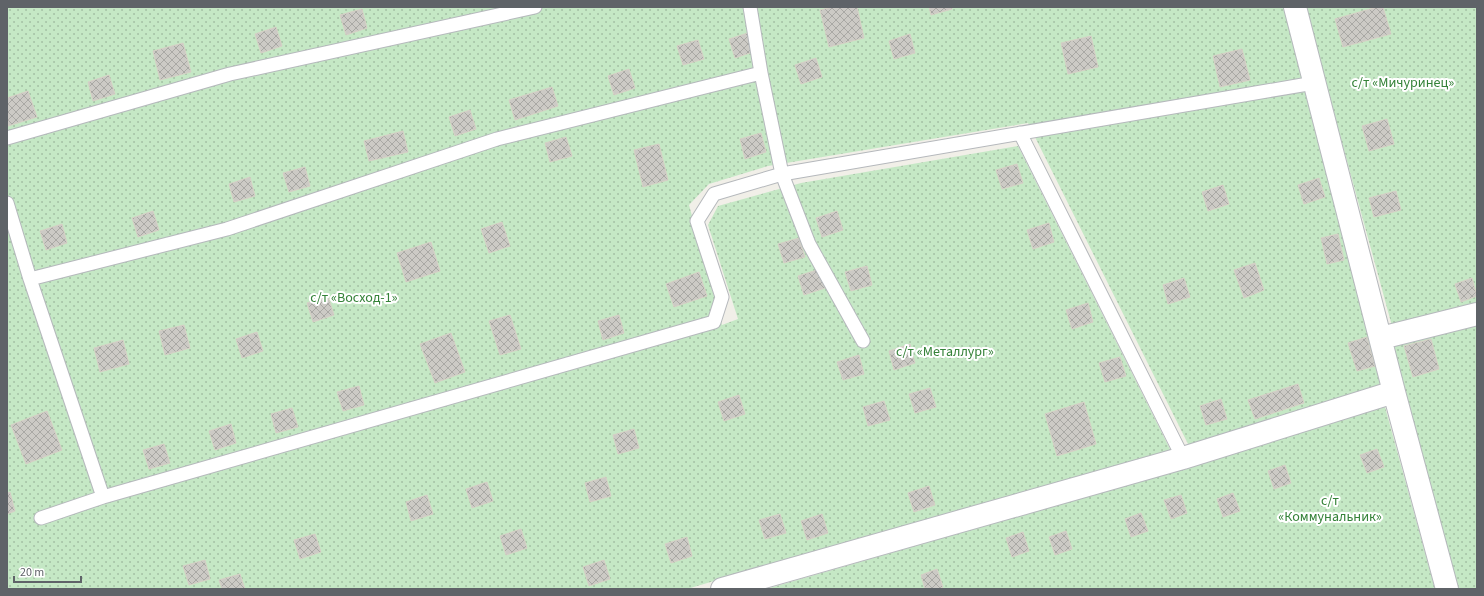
<svg xmlns="http://www.w3.org/2000/svg" width="1484" height="596" font-family="'Source Sans 3',sans-serif">
<defs>
<pattern id="garden-dots" width="8" height="8" patternUnits="userSpaceOnUse"><rect width="8" height="8" fill="#c5e8c5"/><path d="M2 2h.1M6 6h.1" fill="none" stroke="#a3c0a4" stroke-width="1.8" stroke-linecap="round"/></pattern>
<pattern id="building-cross-hatch" width="8" height="8" patternUnits="userSpaceOnUse"><rect width="8" height="8" fill="#cccac5"/><path d="M0 0l8 8M0 8l8-8" fill="none" stroke="#a9a8a4"/></pattern>
</defs>
<rect width="100%" height="100%" fill="#f1efe8"/>
<path fill="url(#garden-dots)" d="M7 7H1288L1385 386 1190 448 1028 123 768 166 709 184 689 205 722 325 738 319 708 225 718 206 801 183 1018 146 1172 453 850 541 687 589H7Z
M1305 7H1477V304L1392 326Z
M1477 324V589H1456L1393 346Z
M1385 407 1435 589H766L1175 471Z"/>
<path fill="url(#building-cross-hatch)" stroke="#d6d1c6" d="M832 7H857L864 38 829 47 820 10Z
M929 7H952V9L931 15Z
M1377 7H1383L1391 34 1343 47 1335 19Z
M362 9 367 28 346 35 340 15Z
M276 27 282 46 261 53 255 34Z
M751 32 756 51 735 58 729 39Z
M910 34 915 53 894 59 889 41Z
M1091 36 1098 67 1068 74 1061 43Z
M698 40 704 59 683 65 677 46Z
M183 43 191 72 160 80 153 51Z
M1242 49 1250 80 1220 87 1213 56Z
M816 58 822 77 801 84 795 65Z
M629 69 635 88 614 95 608 76Z
M109 75 115 94 93 101 88 82Z
M552 87 558 106 515 120 509 100Z
M28 91 37 117 8 126 7 98Z
M470 110 476 129 455 136 449 117Z
M1387 119 1394 144 1369 151 1362 126Z
M403 131 408 152 369 161 364 141Z
M761 133 766 152 745 159 740 139Z
M566 137 572 156 550 162 545 143Z
M659 144 668 180 643 187 634 150Z
M1017 164 1023 183 1002 189 996 170Z
M305 167 310 186 289 192 283 173Z
M250 177 255 196 234 202 229 184Z
M1319 178 1325 197 1304 204 1298 185Z
M1223 185 1229 204 1208 211 1202 192Z
M1396 191 1401 210 1374 217 1369 198Z
M153 211 159 230 138 237 132 218Z
M837 211 843 230 822 237 816 218Z
M502 222 510 246 489 253 481 229Z
M1049 223 1054 242 1033 249 1027 230Z
M62 224 67 243 46 250 40 231Z
M1338 234 1344 260 1327 264 1321 238Z
M799 238 805 257 784 263 778 244Z
M431 242 440 271 406 282 397 253Z
M1255 263 1264 290 1244 298 1234 270Z
M867 266 872 285 851 291 845 272Z
M820 269 825 288 804 295 798 276Z
M699 272 707 296 674 307 666 284Z
M1184 278 1190 297 1168 304 1163 285Z
M1472 278 1477 296 1461 302 1455 284Z
M328 296 334 315 313 322 307 303Z
M1088 303 1093 322 1072 329 1066 310Z
M510 315 521 349 500 355 489 321Z
M619 315 624 333 603 340 598 321Z
M184 325 190 348 165 355 159 331Z
M257 332 263 351 242 358 236 339Z
M451 333 465 372 435 383 420 344Z
M1367 337 1375 366 1357 371 1348 343Z
M1431 339 1439 369 1413 377 1404 346Z
M123 340 129 364 100 372 94 348Z
M910 344 915 363 894 370 889 351Z
M859 355 864 374 843 380 837 362Z
M1120 357 1126 376 1105 382 1099 363Z
M1298 384 1304 403 1255 419 1248 400Z
M359 386 364 405 343 411 337 392Z
M930 388 936 407 915 413 909 394Z
M739 395 745 414 724 421 718 402Z
M1221 399 1227 419 1206 425 1200 406Z
M884 401 890 420 868 426 863 407Z
M1084 402 1096 444 1057 456 1045 414Z
M292 408 298 427 276 433 271 414Z
M47 411 62 450 26 464 11 425Z
M231 424 236 443 215 450 209 431Z
M634 429 639 448 618 454 613 435Z
M164 444 170 463 149 469 143 450Z
M1377 449 1384 467 1367 473 1360 455Z
M1285 465 1291 483 1274 489 1268 471Z
M606 477 611 496 590 502 585 483Z
M487 482 493 501 472 508 466 489Z
M929 486 935 505 914 512 908 493Z
M10 492 15 511 7 514V493Z
M1233 493 1240 511 1223 517 1217 499Z
M427 495 433 514 411 521 406 502Z
M1181 495 1187 513 1171 519 1164 500Z
M1141 513 1148 531 1131 537 1125 519Z
M780 514 786 533 765 539 759 520Z
M822 514 828 533 807 540 801 521Z
M521 529 527 548 506 555 500 536Z
M1066 531 1072 549 1055 555 1049 537Z
M1023 532 1029 551 1012 557 1006 538Z
M315 534 321 552 300 559 294 540Z
M687 537 692 556 671 563 665 544Z
M205 560 210 579 189 585 183 566Z
M604 560 610 579 589 586 583 567Z
M937 569 943 587 939 589H925L921 575Z
M240 574 245 589H222L219 580Z"/>
<g fill="none" stroke-linecap="round" stroke-linejoin="round">
<defs>
<path id="lane" d="M750 7 761 73 782 174 809 244 863 341
M1020 133 1183 458
M7 138 230 74 535 7
M7 203 30 279
M103 497 30 279 227 229 497 139 761 73
M41 518 103 497 714 322 722 297 697 221 714 194 782 174 1314 83"/>
<path id="street" d="M1295 7 1394 392 1447 589
M1381 338 1477 314
M722 589 1183 458 1394 392"/>
</defs>
<use href="#lane" stroke="#b5b8bc" stroke-width="15"/>
<use href="#street" stroke="#b5b8bc" stroke-width="24"/>
<use href="#lane" stroke="#fff" stroke-width="13"/>
<use href="#street" stroke="#fff" stroke-width="22"/>
</g>
<g text-anchor="middle" stroke-width="4" stroke-linejoin="round" paint-order="stroke">
<g font-size="14" fill="#348238" stroke="#fff">
<text x="1403" y="87">с/т «Мичуринец»</text>
<text x="354" y="302">с/т «Восход-1»</text>
<text x="945" y="356">с/т «Металлург»</text>
<text x="1330" y="505">с/т<tspan x="1330" dy="16">«Коммунальник»</tspan></text>
</g>
</g>
<rect width="1484" height="596" fill="none" stroke="#5f6368" stroke-width="16"/>
<path d="M14 576v6h67v-6" fill="none" stroke="#5f6368" stroke-width="2"/>
<text x="20" y="576" font-size="12" fill="#5f6368" stroke="#ffffff" stroke-width="3" paint-order="stroke">20 m</text>
</svg>
